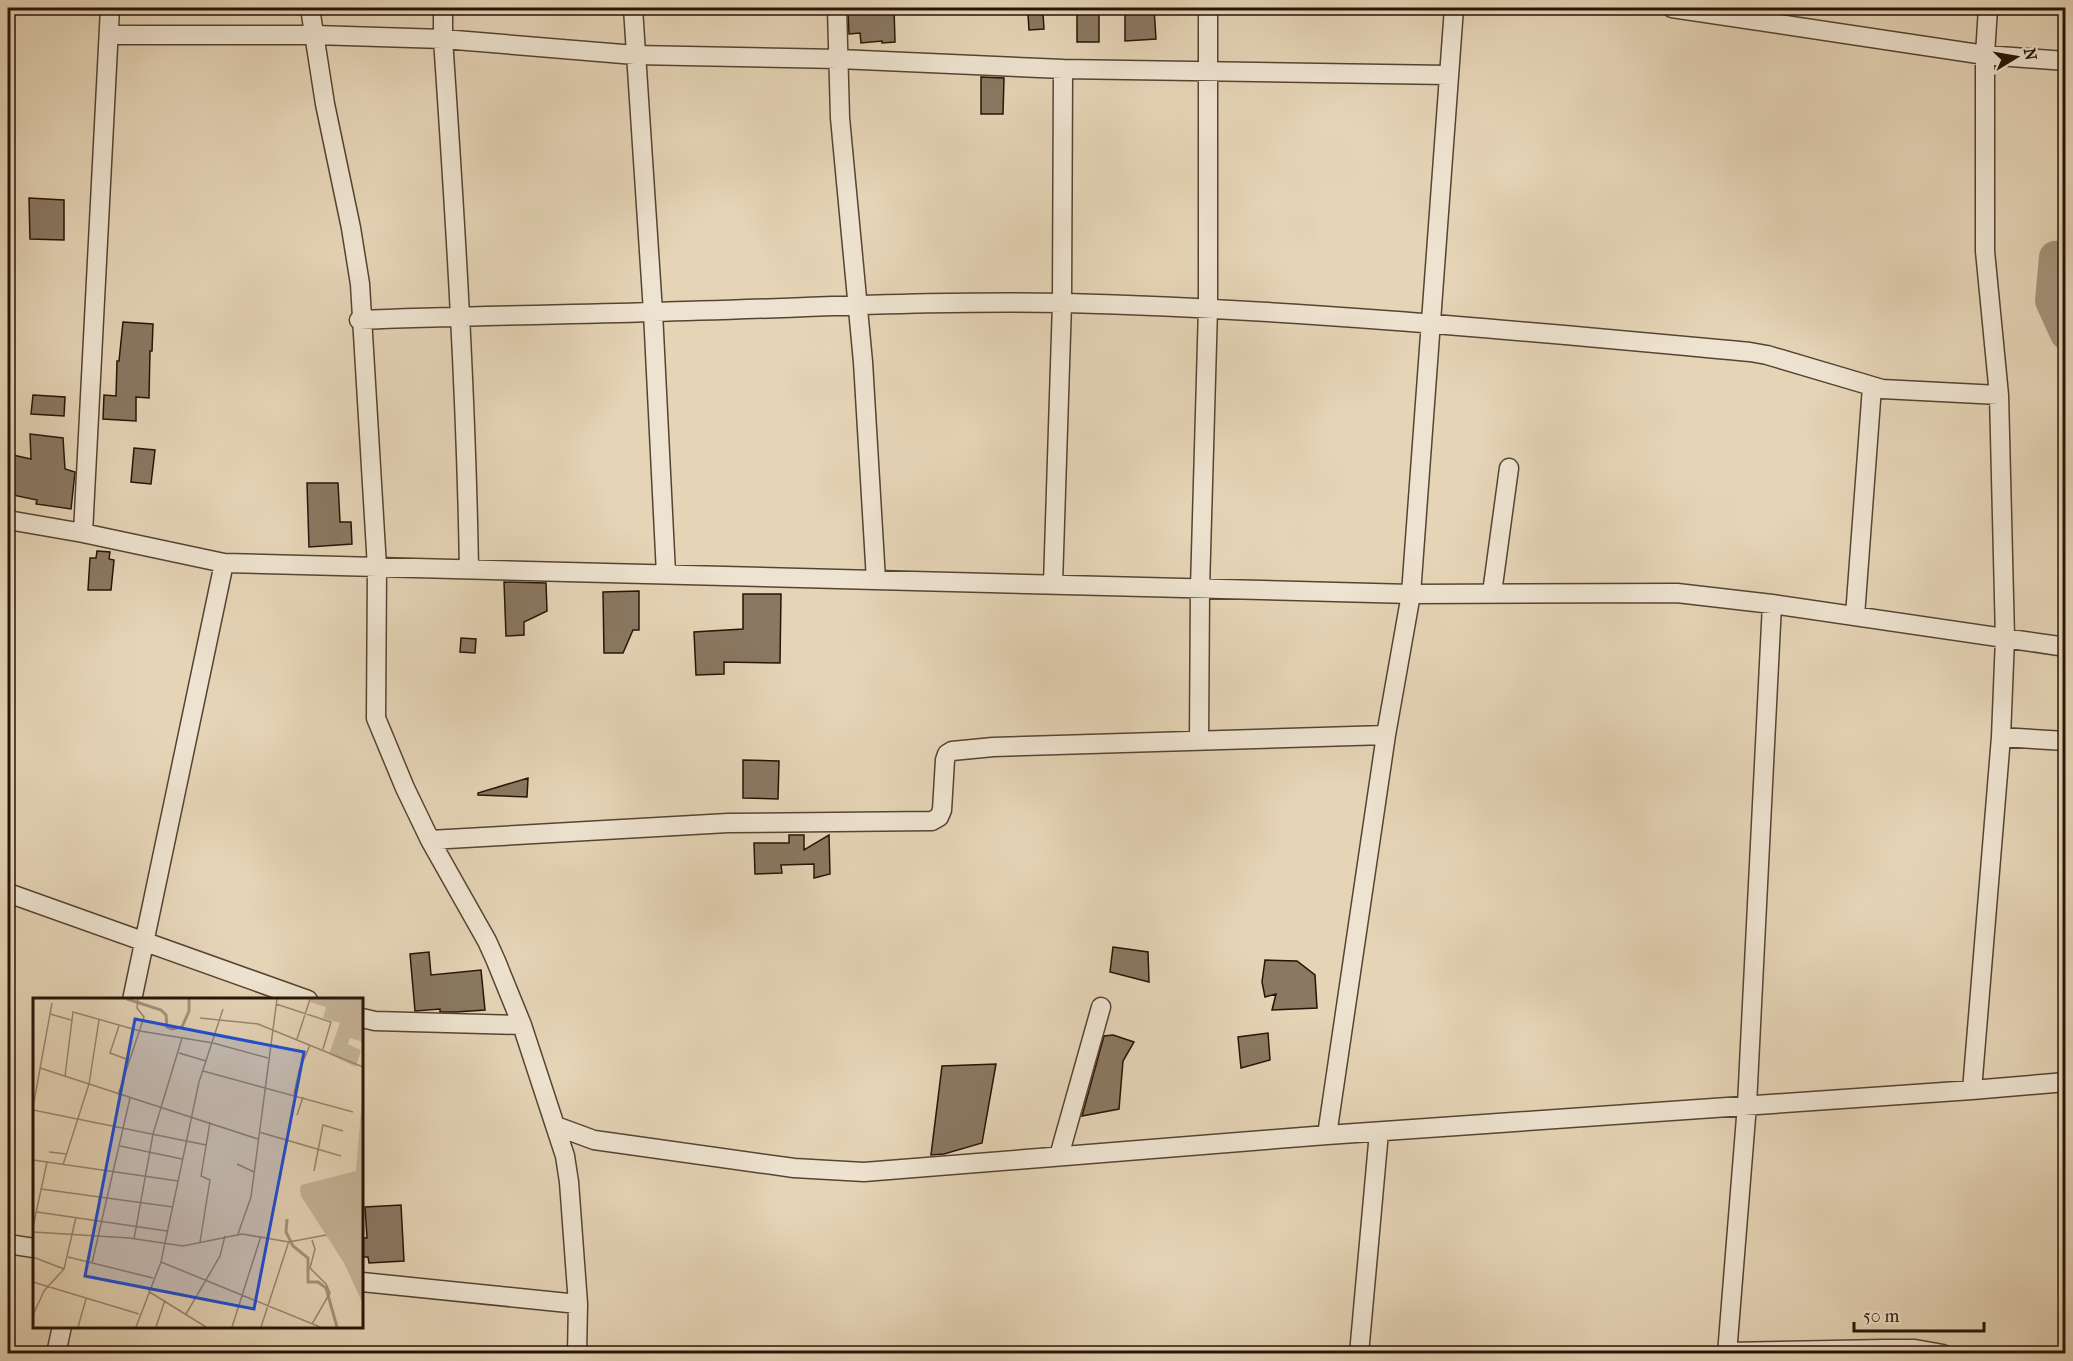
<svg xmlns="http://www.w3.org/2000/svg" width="2073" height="1361" font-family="'IM FELL French Canon',serif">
<rect width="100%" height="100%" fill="#e5d4b6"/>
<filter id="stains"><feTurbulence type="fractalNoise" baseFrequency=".00333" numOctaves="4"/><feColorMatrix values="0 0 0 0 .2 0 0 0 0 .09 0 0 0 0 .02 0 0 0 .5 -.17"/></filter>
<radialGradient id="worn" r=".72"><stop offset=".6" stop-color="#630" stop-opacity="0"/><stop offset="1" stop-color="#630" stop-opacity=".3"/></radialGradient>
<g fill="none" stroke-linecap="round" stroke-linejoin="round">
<path stroke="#a4937a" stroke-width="32" d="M2066 256 2055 257 2051 301 2066 334"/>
</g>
<path fill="#8a7862" stroke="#271406" stroke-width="1.5" d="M878 8H894L895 42 882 43V41L861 43 860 33 849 34 848 11Z
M1125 8H1154L1156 39 1125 41Z
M1077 11 1099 12V42H1077Z
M1028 14H1043L1044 29 1029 30Z
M981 77 1004 78 1003 114H981Z
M29 198 64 200V240L30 239Z
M123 322 153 324 152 351H150L149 398 136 397V421L103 419 104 395 116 396 117 361H119Z
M33 395 65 397 64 416 31 414Z
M30 434 63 438 65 469 75 472 71 509 36 504 37 500 8 494V454L31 459Z
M134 448 155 450 151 484 131 482Z
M307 483H338L340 522H351L352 544 309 547Z
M97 551 110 552 109 559 114 560 111 590H88L90 558H96Z
M504 582 546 583 547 611 524 622V635L506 636Z
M639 591V630H633L623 653H604L603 592Z
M743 594H781L780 663 724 662V674L696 675 694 632 743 629Z
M461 638 476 639 475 653 460 652Z
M743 760 779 761 778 799 743 798Z
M528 778 527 797 478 795V793Z
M789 835H804V850L829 835 830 874 814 878V864L781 865 782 873 755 874 754 843H789Z
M1113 947 1148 952 1149 982 1110 972Z
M429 952 431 975 481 970 485 1010 456 1012H440V1009L415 1011 410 954Z
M1265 960 1297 961 1315 975 1317 1008 1272 1010 1276 994 1265 997 1262 982Z
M1268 1033 1270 1060 1241 1068 1238 1037Z
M1113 1035 1134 1042 1123 1061 1119 1109 1082 1116 1104 1036Z
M996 1064 982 1143 944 1154 931 1155 942 1066Z
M401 1205 404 1261 369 1263 368 1257H362V1238H367L365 1207Z"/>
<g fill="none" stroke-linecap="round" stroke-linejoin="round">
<defs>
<path id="minor" d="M310 8 325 104 351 228 360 284 377 567 376 718 405 788 430 840 487 941 496 961 522 1025 565 1156 569 1182 578 1304 577 1354
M443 8V39C455 215 466 392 469 569
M633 8 653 312 666 574
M837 8 840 118 863 362 876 580
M1672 8 1985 55 2066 61
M109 35H315L443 39 635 55 839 59 1063 69 1448 75
M359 320C457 316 555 315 653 312 790 309 928 300 1066 303 1295 309 1522 331 1750 352L1767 355 1882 389 1999 395
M8 520 83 533 224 563 1411 594 1677 593 1772 604 2066 647
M83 533 110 8
M1053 584 1062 303 1063 69
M1492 593 1509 468
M1855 616 1872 387
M2001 737 2066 741
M1199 741 1200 588 1208 308V8
M430 840 728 823 932 821 939 817 942 810 945 760 947 754 952 751 993 747 1386 735
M8 893 308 1000
M132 1000 224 563
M362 1018 375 1021 522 1025
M1972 1090 2001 737 2005 638 1999 395 1985 251V55L1988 8
M556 1126 594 1140 794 1168 864 1172 1327 1135 1972 1090 2066 1082
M1327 1135 1386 735 1411 594 1454 8
M1059 1156 1101 1007
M8 1244 34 1248
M362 1282 578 1304
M1727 1352 1885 1349H1915L1943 1354
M56 1354 62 1326
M1359 1354 1379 1132
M1727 1354 1747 1105 1772 604"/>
</defs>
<use href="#minor" stroke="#564432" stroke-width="21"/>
<use href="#minor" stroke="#eee3d0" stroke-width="18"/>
</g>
<g transform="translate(33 998)">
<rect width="330" height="330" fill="#e5d4b6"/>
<path d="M278 1H330V44L317 40 315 46 328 52 323 69 296 56 307 25 290 20 293 9 277 4ZM330 89V306L311 265 268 198 267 191 268 187 323 173Z" fill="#c5b398"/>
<path fill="none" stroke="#a4937a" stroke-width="3" d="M94 1 128 12 133 17 134 29 139 31 149 29 156 13V1M254 221 253 234 260 248 275 260V284H285L293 290 304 329"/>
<path fill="none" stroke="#998770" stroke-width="1.5" d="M243 6 298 24 290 51M17 16 38 22M167 20 225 26 330 69M86 28 77 55 96 62M264 41 277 1M146 55 173 63M7 70 225 141M170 73 320 114M32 78 40 14 107 33 180 45 235 60M261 96 266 73 277 47M85 97 111 19 104 10 105 1M0 109 19 5M0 112 173 147M264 117 270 99M226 134 308 158M87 148 149 161M16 154 34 156M0 162 145 183M204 166 221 174M30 167 56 86 66 22M281 173 290 127 310 133M8 191 140 209M4 214 134 233M0 229 14 164M0 234 96 240 150 248 209 236 256 244 293 237M205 236 218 199 244 1M101 241 120 136 149 40M167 244 177 182 168 178 177 124M0 259 31 271M35 259 120 280M128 264 287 329M59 265 97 100M0 284 106 316M115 293 173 329M153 316 187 258 192 238M0 317 11 293 31 271 43 219M279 326 297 295 293 286 277 270 282 251 279 242M45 329 53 301M103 329 128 264 166 84 190 11M123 329 132 302M199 329 228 238M228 329 256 243"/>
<path fill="#1d4ed8" fill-opacity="0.15" stroke="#1d4ed8" stroke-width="3" d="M102 21 271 54 221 311 52 278Z"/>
<rect width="330" height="330" fill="none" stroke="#271406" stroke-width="3"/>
</g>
<rect width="2073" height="1361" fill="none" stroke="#e5d4b6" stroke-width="30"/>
<rect x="9" y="9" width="2055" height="1343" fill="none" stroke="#271406" stroke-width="3"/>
<rect x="15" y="15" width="2043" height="1331" fill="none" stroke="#271406" stroke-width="1.5"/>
<g transform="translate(2016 57) rotate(79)" stroke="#eee3d0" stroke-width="4.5" paint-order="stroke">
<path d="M0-4.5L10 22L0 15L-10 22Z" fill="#271406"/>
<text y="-9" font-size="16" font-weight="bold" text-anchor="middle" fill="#271406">N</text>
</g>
<path d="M1854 1322v9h130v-9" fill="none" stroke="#271406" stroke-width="3"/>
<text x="1863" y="1322" font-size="18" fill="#271406" stroke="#eee3d0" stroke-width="4.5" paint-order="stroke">50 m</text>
<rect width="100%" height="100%" filter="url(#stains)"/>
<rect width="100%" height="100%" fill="url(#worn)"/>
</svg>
